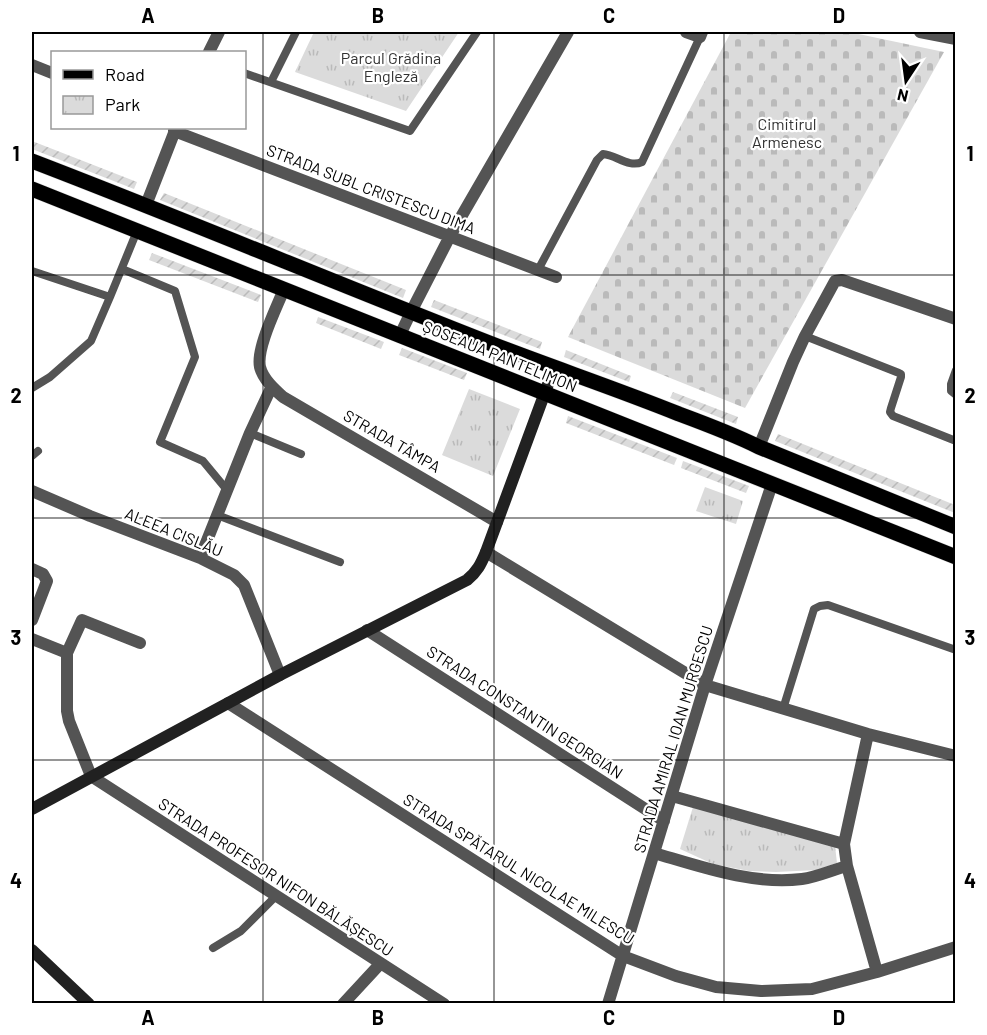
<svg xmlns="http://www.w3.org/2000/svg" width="987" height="1035" font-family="Barlow,sans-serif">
<defs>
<pattern id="cemetery-stones" width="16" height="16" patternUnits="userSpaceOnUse" patternTransform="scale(1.5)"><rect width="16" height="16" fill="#dbdbdb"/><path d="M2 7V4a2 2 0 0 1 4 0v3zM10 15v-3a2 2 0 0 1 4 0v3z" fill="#bababa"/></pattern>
<pattern id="park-tufts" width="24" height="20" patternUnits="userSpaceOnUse" patternTransform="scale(1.5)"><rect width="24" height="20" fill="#dbdbdb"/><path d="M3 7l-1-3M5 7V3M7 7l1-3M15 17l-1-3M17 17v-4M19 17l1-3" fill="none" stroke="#bababa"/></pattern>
<pattern id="garden-furrows" width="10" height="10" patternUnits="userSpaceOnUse" patternTransform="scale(1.5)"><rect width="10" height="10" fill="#dbdbdb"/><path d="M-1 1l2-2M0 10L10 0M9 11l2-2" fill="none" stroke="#bababa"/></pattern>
</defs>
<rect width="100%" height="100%" fill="#fff"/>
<path fill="url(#cemetery-stones)" d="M731 32H849L944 52 745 408 568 337Z"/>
<path fill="url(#park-tufts)" d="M314 32H459L406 111 295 72Z
M469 389 520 409 493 476 442 455Z
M705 487 743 501 736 524 696 511Z
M693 807 835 846 837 863 817 870 776 872 749 871 713 864 680 849Z"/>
<path fill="url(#garden-furrows)" d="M32 141 137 182 134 189 32 149Z
M164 193 406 290 403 298 160 200Z
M152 253 261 295 258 302 149 260Z
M434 300 542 342 540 349 431 307Z
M318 317 384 342 381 349 316 323Z
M402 348 467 373 464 380 399 355Z
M566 350 631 376 629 382 564 357Z
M673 392 738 417 736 424 670 398Z
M568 416 677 458 674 465 566 423Z
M778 434 955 505V513L775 441Z
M683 461 749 486 746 493 681 468Z"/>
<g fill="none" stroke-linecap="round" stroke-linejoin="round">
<defs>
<path id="primary" d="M32 161C186 220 338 284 492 344 554 368 617 389 679 414 706 424 733 434 759 447L956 527
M32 189 956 557"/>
</defs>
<use href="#primary" stroke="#dbdbdb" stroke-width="16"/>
<path stroke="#545454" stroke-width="8" d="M244 73 410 131 477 32
M271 82 296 32
M122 269 175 291 195 357 160 442 203 461 227 490
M538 270 597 160 603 154C616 155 629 168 642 162L700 37
M32 271 110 297 137 231
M805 336 899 373 901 374V377L891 408 890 412 893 416 956 441
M956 370 951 384V391L956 395
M32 388 50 377 91 341 110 297
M250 433 301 454
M32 456 38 451
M217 515 340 562
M783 709 814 609 820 606 828 605 956 650
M213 948 241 931 276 896"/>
<path stroke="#545454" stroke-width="12" d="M686 32 700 37 702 32
M920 32 956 39
M209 52 219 32
M32 65 52 73
M174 131 556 277
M146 205 176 128
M284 289C277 307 256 348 260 367 263 379 274 389 283 397L497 522
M400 335 411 312 450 236 568 32
M759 447 793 362 805 336 835 281 842 280 956 319
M32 491 90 516 200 558 234 575 244 585 280 675
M486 552 705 685 868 734 956 756
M200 558 250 433 271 388
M32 569 43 574 47 581 32 620
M367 630 664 821
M32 639 67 653V711L69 721 91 776 444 1004
M67 653 82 620 140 643
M228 703 623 956 676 976 716 987 761 991 812 989 877 972 956 947
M868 734 844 844 847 866 877 972
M672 796 844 844
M654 853C702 867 752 885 802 879 817 877 832 870 847 866
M343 1004 380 964
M608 1004 705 685 772 484"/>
<path stroke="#212121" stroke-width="12" d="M32 809 280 675 467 580C477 572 481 564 486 552L554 368
M32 950 89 1004"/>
<use href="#primary" stroke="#000" stroke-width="15"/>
</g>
<path fill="none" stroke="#000" stroke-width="1.5" stroke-opacity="0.55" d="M263 32V1004M494 32V1004M724 32V1004M32 275H956M32 518H956M32 760H956"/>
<g text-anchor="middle" stroke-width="4.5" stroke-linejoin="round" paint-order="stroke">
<g font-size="16" fill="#323232" stroke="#fff">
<text x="391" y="64">Parcul Grădina<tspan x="391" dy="18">Engleză</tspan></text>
<text x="787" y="130">Cimitirul<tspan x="787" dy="18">Armenesc</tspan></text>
</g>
<g font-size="16" fill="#000" stroke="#fff">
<text transform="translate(371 189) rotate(21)" y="6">STRADA SUBL CRISTESCU DIMA</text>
<text transform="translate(500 356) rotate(22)" y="6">ȘOSEAUA PANTELIMON</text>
<text transform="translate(392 441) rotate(30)" y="6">STRADA TÂMPA</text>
<text transform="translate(174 532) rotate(22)" y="6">ALEEA CISLĂU</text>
<text transform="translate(525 712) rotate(33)" y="6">STRADA CONSTANTIN GEORGIAN</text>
<text transform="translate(673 739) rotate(-73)" y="6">STRADA AMIRAL IOAN MURGESCU</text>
<text transform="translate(519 869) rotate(32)" y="6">STRADA SPĂTARUL NICOLAE MILESCU</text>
<text transform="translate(276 877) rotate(33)" y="6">STRADA PROFESOR NIFON BĂLĂȘESCU</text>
</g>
</g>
<rect width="987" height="1035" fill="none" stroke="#ffffff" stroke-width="66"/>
<rect x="51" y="51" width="195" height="78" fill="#ffffff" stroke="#999999" stroke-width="1.5"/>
<rect x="63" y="70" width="30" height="9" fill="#000000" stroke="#999999" stroke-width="1.5"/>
<text x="105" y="81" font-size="18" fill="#000000">Road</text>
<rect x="63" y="96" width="30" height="18" fill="url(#park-tufts)" stroke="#999999" stroke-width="1.5"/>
<text x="105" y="111" font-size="18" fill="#000000">Park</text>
<g transform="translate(906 81) rotate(193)" stroke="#ffffff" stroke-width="4.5" paint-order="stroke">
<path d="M0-4.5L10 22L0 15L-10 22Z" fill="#000000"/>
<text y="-9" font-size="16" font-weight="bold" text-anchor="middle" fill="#000000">N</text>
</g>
<rect x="33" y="33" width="921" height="969" fill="none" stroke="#000" stroke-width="2"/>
<g font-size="20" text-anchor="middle" font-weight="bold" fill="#000">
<text x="148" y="23">A</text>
<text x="378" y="23">B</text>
<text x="609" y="23">C</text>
<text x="839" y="23">D</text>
<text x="16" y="161">1</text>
<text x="970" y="161">1</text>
<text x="16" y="403">2</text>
<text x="970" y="403">2</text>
<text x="16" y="645">3</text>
<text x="970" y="645">3</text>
<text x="16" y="888">4</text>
<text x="970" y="888">4</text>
<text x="148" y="1025">A</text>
<text x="378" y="1025">B</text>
<text x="609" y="1025">C</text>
<text x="839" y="1025">D</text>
</g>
</svg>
